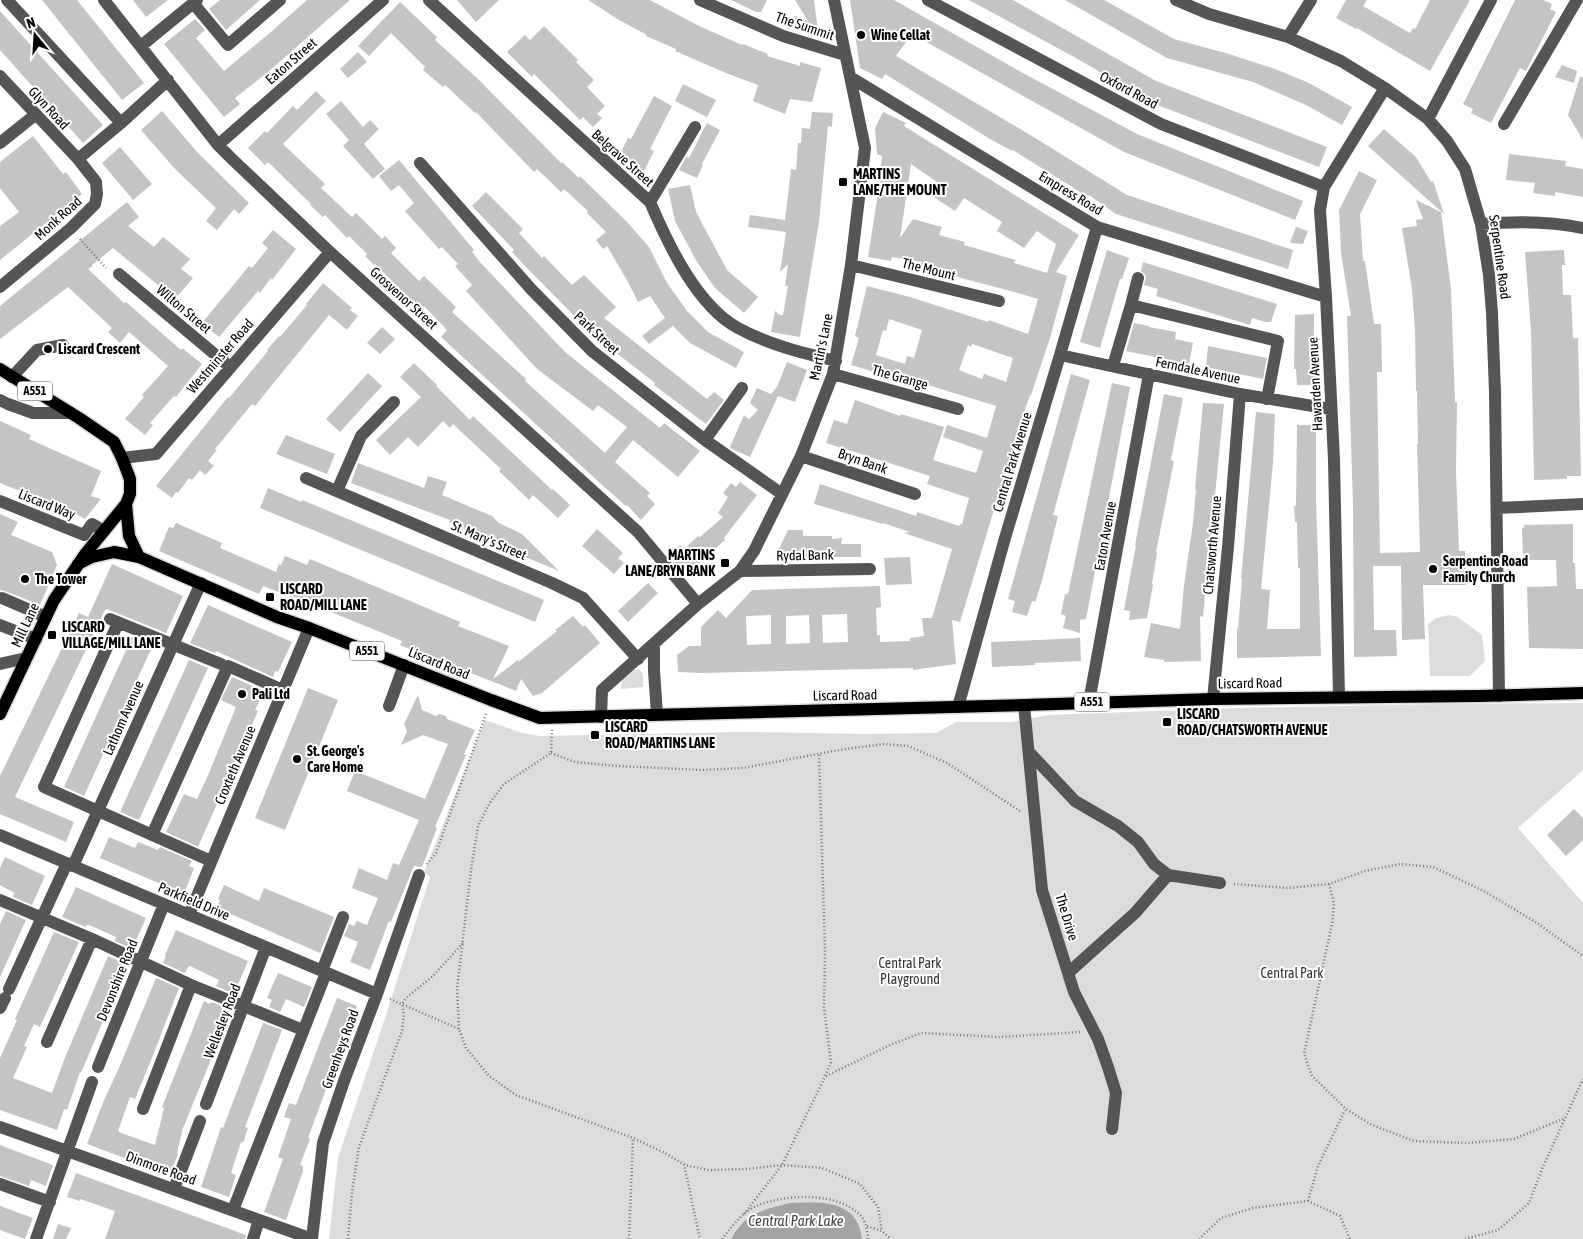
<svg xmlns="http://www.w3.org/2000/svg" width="1583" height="1239" font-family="'Asap Condensed',sans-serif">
<rect width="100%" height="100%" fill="#fff"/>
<path fill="#dcdcdc" d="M1449 615 1458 617 1482 635 1485 661 1470 676H1430L1428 624 1436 618Z
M639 669 643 674V687L621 689C623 675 624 671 639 669Z
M1583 703V770L1518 828 1583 903V1239H329L338 1158 387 1012 430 877 424 872 485 720 522 733 540 736 741 732 867 734 936 733 956 722H1012L1048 715 1238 708 1444 704Z"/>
<path fill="#a3a3a3" d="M790 1203C822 1202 857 1199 862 1239H731C745 1213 762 1210 790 1203Z"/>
<path fill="#c4c4c4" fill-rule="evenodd" d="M42 0H77L144 83 122 100Z
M133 0H168L146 17Z
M220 0H260L226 30 209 9Z
M307 0H350L268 72 235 98 240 104 224 117 164 44 195 19 205 30 196 38 224 71 272 31Z
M457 0H499L476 22Z
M588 0H650L697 25 742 45 743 44 768 54 767 56 800 66V62L821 68 812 102 790 99 785 114 753 101 758 85 726 73 675 51 676 49 646 36 647 35 619 20Z
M731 0H767L761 12H756Z
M795 0H814L819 38 792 27 795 16 808 21Z
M850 0H894L1021 72 1137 134 1303 201 1295 220 1124 152 912 34 896 56 1032 136 1127 195 1293 250 1288 269 1116 214 1089 195 1088 197 1013 150 1012 151 990 139 885 74 882 79 860 68Z
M969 0H1013L1156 81 1327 147 1319 167 1155 104 1076 58Z
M1065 0H1104L1174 39 1229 54 1275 69 1307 82 1352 107 1342 125 1306 105 1253 82 1167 58Z
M1346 0H1367L1363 6 1410 33 1413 28 1415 29 1430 0H1470L1430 71 1357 28 1356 29 1336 18Z
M1515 0H1543L1552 4 1550 9 1556 12 1526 71 1520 68 1491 123 1471 113 1473 109 1463 104Z
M400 2 437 37 435 40 477 78 561 163 562 162 579 178 580 176 627 222 649 247 667 283 687 311 708 332 744 352 736 368 690 343 673 326 649 344 642 336 665 318 650 296 638 302 628 282 607 246 603 249 596 240 606 232 587 213 588 211 564 189 561 192 537 169 534 172 476 112 475 113 445 85 443 87 423 70 425 67 391 33 369 56 358 46Z
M0 11 103 125 83 143 0 50Z
M544 26 578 60 576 62 594 80 587 87 605 106 597 114 602 118 593 127 583 117 580 120 534 74 532 77 507 52 525 35 530 40Z
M358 52 367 62 348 78 340 69Z
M1562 65 1577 71 1574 83 1555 77Z
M1580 77H1583V140L1568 115Z
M683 84 716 100 707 117 675 101Z
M316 91 326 101 283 144 325 184 321 188 352 217 356 213 382 239 385 236 396 248 391 253 419 281 424 276 456 307 452 312 526 379 525 381 605 453 627 427 598 405 593 411 537 369 466 291 472 285 455 266 458 264 442 247 439 249 405 211 414 203 399 185 391 191 379 176 399 160 474 250 472 252 479 261 565 352 660 428 664 423 700 451 678 477 633 440 615 462 650 493 647 496 655 504 641 520 627 505 626 506 601 484 441 337 447 330 424 306 421 310 375 264 374 265 365 256 367 254 349 236 347 238 325 215 323 217 310 205 311 204 268 162 265 165 248 148 265 131 267 133 293 106 297 110Z
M654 96 672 106 650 149 654 151 644 171 618 158 628 138 631 139Z
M341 101 363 127 370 120 379 129 364 144 385 169 373 179 343 146 349 140 326 114Z
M162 111 198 153 249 203 239 214 234 209 217 230 206 221 216 208 175 169 141 130Z
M812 112 833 113 832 127 828 126 819 222 800 337 771 332 775 311 780 315H783L788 286H785L788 264 780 272 786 232 748 227 750 215 785 220 791 169 796 170 798 143H801L802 128 810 129Z
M883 112 906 123 904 126 1079 235 1056 272 1067 276 1050 338 1031 395H1030L1019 427 960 622 952 620 956 664 913 670V668L702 673 678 672 677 655 689 646H701V627L718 610 726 618 752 590 880 586 881 607 876 608 877 635H880V642L910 641V638L924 636 922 618H932L952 549 904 533 910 532 883 523V524L814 504 820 484 916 516 917 512 959 526 960 524H962L969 498 927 484 930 476 826 443 834 420 847 424 855 400 900 416 901 414 944 427 933 460 976 473 983 451 943 437 947 425 987 438 996 406 886 372 885 375 851 365 859 338 855 336 867 286 910 297 988 322 989 320 1028 334 1038 299 1007 290 961 278 921 265 922 262 892 257 891 261 868 257 880 181H879L882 156 877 154 875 128ZM911 164 937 182 929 194 955 211 964 198 1002 222 997 231 1024 248 1037 231 1056 244 1047 273 1014 263 1016 260 964 245 965 242 939 235 942 227 913 219 900 238ZM889 319 922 330 914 358 907 356 905 364 876 355 883 330 886 331ZM972 344 1013 358 1006 382 984 374 982 379 959 370 968 345 971 347ZM847 614 848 642 823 643 822 615ZM771 615V644L747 645 746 616ZM809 615 810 643 786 644V616Z
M707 123 720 130 702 164 703 165 697 178 679 170 686 157 689 158Z
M1384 129 1416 157 1431 182 1433 181 1444 214 1368 146Z
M33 136 63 174 66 172 82 194 0 260V226L19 212 0 188V162Z
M120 147 152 184 133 200 102 163Z
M1509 154 1566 161 1565 166 1583 169V197L1555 192V196L1533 193 1535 183 1506 180Z
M1359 171 1377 180 1360 214 1363 261H1365L1374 324H1381L1382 372H1377L1380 553 1420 552 1417 444H1418L1417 391H1416L1415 330 1412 289 1402 228 1417 226 1416 220 1423 219 1416 200 1441 212 1451 289 1455 402H1457L1456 471 1459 551H1465L1466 585H1423L1425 639 1402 640 1401 566H1373L1374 630H1396L1397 656 1354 657 1353 506 1347 316H1351L1341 253 1339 210Z
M690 185 696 212 727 270 758 297 744 313 715 288 697 262 675 221 668 189Z
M486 192 523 229 519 233 542 258 544 256 572 285 584 275 616 307 604 318 707 399 714 392 724 400 706 424 654 385 655 383 592 334 525 266 512 252 514 250 472 206Z
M127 202 139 217 128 226 154 247 163 237 190 259 181 269 193 278 175 299 113 248 92 265 93 266 88 269 124 303 126 302 181 350 182 348 202 364 176 397 174 396 150 423 153 425 145 435 125 419 144 397 142 395 168 366 129 332 120 343 108 332 112 328 68 287 0 339V306Z
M1296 227 1308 231 1303 244 1290 243Z
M273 230 296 249 272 280 271 278 260 293 258 291 219 337 202 323 249 266 252 268 268 248 262 243Z
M1107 250 1129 258 1122 279H1120L1100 348 1080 342Z
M1564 250 1565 265H1562L1563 295H1571L1573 338H1578L1581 476H1567V479L1534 480 1531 331 1525 252Z
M1143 262 1277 304 1271 322H1266L1252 318 1250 325 1156 296 1158 289 1144 285 1146 276 1141 271Z
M323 283 352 308 350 310 358 316 353 322 347 330 329 315 255 406 252 404 215 449 217 450 208 461 214 466 205 475 200 470 192 480 189 478 178 493 176 492 172 498 156 486 228 397 229 398 268 351 267 350 279 336 280 337 307 305 306 304Z
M1314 314V385H1297L1296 369H1294L1295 315Z
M1134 323 1149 326V327L1176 332 1175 339 1193 343 1189 364 1126 351Z
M382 327 395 339 380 354 367 343Z
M1208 346 1267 358 1263 379 1206 367Z
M787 362 807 370 795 402 778 396 750 457 732 449 730 447 744 415 749 419 758 410 750 403 757 388 771 394 777 387Z
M414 363 437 385 436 386 470 420 473 416 552 490 553 489 570 505 558 518 533 495 529 500 499 471 501 469 453 424 450 428 443 421 418 447 408 437 390 455 376 440 421 397 400 377Z
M368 373 382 386 340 432 326 419Z
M1071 374 1090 380 1053 515 1058 516 1042 581 1035 602 1032 601 1027 616 1012 612 1015 601 1008 599Z
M1112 383 1130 387 1086 619 1080 620V633L1063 628 1066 616 1061 614 1065 594H1068Z
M1164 394 1183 398 1171 460 1174 461 1156 552 1157 553 1152 584 1153 585 1147 618 1129 620 1130 611 1124 610 1136 545H1135Z
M1203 403 1224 404 1203 617 1200 616 1201 661 1164 662V660L1144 657 1151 623 1180 629 1184 585 1193 523 1196 489H1195Z
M1256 412 1275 414 1273 463 1261 589 1270 590 1267 629H1300V568H1298L1297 522H1295L1294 506H1296L1297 425H1316V499L1321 656 1237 658V629H1238L1242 579H1241Z
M0 421 31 435 29 439 101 471 91 496 101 499 85 519 72 512 0 483Z
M286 435 335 454 327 474 276 454Z
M358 463 424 488 428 476 447 482 442 495 492 516 499 523 522 534 559 571 513 552 483 537 449 522 450 520 351 483Z
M740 482 757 495 724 538 725 540 685 576 669 556 680 545 684 549 698 536 700 537 723 517 718 513 728 497 723 493 731 483 736 487Z
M268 488 302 502V500L544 600 535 622 260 508Z
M0 514 18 522 11 535 52 552 57 565 40 605 5 591 0 590Z
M176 523 222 543 220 548 276 572 279 564 281 565 285 556 307 565 310 559 460 622 458 626 509 646 493 679 519 659 518 662 557 631 555 630 573 616 583 627 585 625 600 643 542 693 533 696 521 679 516 691 400 645 402 641 292 596V597L263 586 259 594 159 551 169 527 173 528Z
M1573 524V563H1575L1576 589H1583V649L1529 648 1527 587 1557 586 1556 560H1525V558H1523L1522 528H1524V525Z
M597 529 623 553 618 558 624 563 614 574 582 546Z
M788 530H803V536H832V539L842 538 841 544H861V557H775Z
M910 557 912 584 886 585 884 558Z
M112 564 183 596 166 633 107 609 105 610 28 770 15 797 74 822 66 842 0 814V776L79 613 88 617Z
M648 583 658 593 628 622 618 611Z
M208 605 292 642 278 672 275 671 273 677 216 651 215 653 190 643Z
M132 637 153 645 84 796 64 787Z
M1080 638 1081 661 1035 663V665L992 667 991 642Z
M189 660 208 668 139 820 120 812Z
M232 677 264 691 255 710 258 711 198 847 166 832 184 794 197 799 209 773 236 707 221 700Z
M308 688 338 700 285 830 255 818Z
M418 695 422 710 436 716 439 714 446 716 447 719 475 730 464 754 466 755 435 827 437 828 422 867 414 866 391 922 389 921 370 970 350 962 358 942 344 936 349 924 354 926 357 921 367 925 378 898 352 888 359 868 387 880 393 863 399 865 419 820 347 791 355 771 425 799 448 744 423 735 401 745 407 731 404 724Z
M1574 809 1583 818V840L1566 856 1547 835Z
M109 837 135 848 138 842 158 850 160 847 192 861 189 866 194 868 184 894 100 858Z
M5 857 45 876 32 905 13 897 14 893 11 891 0 885V868Z
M224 885 259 901 264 888 334 917 320 953 217 908 220 900 218 899Z
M76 887 146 918 132 949 115 941 116 937 89 925H87L86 927 62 917Z
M6 911 26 920 0 977V924Z
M176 930 248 961 234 994 216 986 219 980 190 966 188 967 185 973 163 963 166 955H165Z
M54 932 79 942 40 1027 34 1024 24 1046 27 1047 13 1078 52 1093 64 1060 108 956 127 964 81 1073 80 1072 67 1110 64 1109 57 1130 0 1110V1058L17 1020 15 1019Z
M278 973 312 987 304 1007 286 999 280 1012 269 1007 272 1000 267 998Z
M156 978 179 988 152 1058 135 1099 130 1097 118 1131 121 1133 155 1145 164 1108 162 1107 204 1001 210 1004 211 1002 230 1009 208 1067 183 1128 177 1153 178 1154 170 1175 87 1144 104 1100 119 1068Z
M337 998 357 1006 308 1138 310 1139 300 1165 303 1166V1171L286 1220 264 1212 283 1159 278 1157 291 1119 284 1117 289 1103 296 1105Z
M263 1023 282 1030 245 1127 248 1128 243 1143 241 1142 231 1173 236 1175 229 1197 201 1187 221 1127 223 1128Z
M0 1145 53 1165 46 1186 31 1180 29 1186 0 1176Z
M76 1173 246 1235 245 1239H105L115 1211 80 1199V1201L67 1197Z
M0 1206 33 1218 25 1239 0 1230Z
M58 1224 71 1228 66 1239H53Z"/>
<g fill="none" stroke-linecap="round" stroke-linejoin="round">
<defs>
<path id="major" d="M0 369 79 418 114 442 122 458 130 479V494L126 504 86 553 54 600 0 714
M126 504 129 536 139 557
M78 564 92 557 114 552 139 557 277 617 309 628 491 700 540 718 1024 705 1213 699 1480 696 1583 693"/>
</defs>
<use href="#major" stroke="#dbdbdb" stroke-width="15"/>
<path stroke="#777" stroke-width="2.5" stroke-dasharray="1 2.5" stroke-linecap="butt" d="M80 239 106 268
M551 753 575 762 618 766 702 770 743 768 839 750 884 744 908 746 947 763 1020 811
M427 864 436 853 486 714
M1234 884 1288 888 1329 884 1365 871 1400 864 1433 867 1484 891 1537 923 1583 956
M1329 884 1334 903 1332 924 1304 1054 1312 1076 1346 1109 1372 1125 1414 1141 1467 1143 1514 1139 1565 1118
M390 999 459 1029 466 1048 489 1076 516 1095 633 1138 665 1153 685 1165 708 1170 747 1169 782 1165 822 1168 860 1184 878 1207 882 1231
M459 1029 457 989 471 870 478 826 489 804 504 784 551 753 552 730
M826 1076 890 1045 921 1033 999 1037 1080 1032
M684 1164 700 1239
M1308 1201 1318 1166 1345 1110
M744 1214 782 1165 822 1083 831 1063 824 1007 825 950 819 754
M867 1226 882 1231 891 1239
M348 1239 352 1192 359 1147 402 1031 404 1014 402 1004 406 998 433 976 463 943
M629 1239 633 1138
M722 1239C733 1226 742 1211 759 1205 787 1194 836 1192 859 1214 866 1220 867 1230 868 1239
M1199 1239 1221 1218 1253 1208 1308 1201 1340 1216 1350 1239
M1465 1239 1498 1230 1529 1203 1542 1169 1583 1079"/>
<path stroke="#555" stroke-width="12" d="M7 0 121 123
M104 0 218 145 232 159 330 252 638 532 698 604
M429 0 650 202C668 244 697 306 738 328 769 345 803 353 836 361
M700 0 783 36 845 55
M928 0 1161 124 1324 187
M1176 0 1209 14 1288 37 1341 61 1385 88 1428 119 1447 141 1465 169 1481 224 1489 275 1492 313 1495 392 1499 696
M193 3 228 45 280 0
M1288 37 1311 0
M141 46 197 0
M0 76 78 159
M850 77 1097 227 1326 297
M1428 119 1491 0
M1504 124 1577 0
M0 143 35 115
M218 145 383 0
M420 163 531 289 592 351 705 440 782 494
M650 202 695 127
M1481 224C1515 221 1549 221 1583 228
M851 265 999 301
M119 274 230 367
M0 287 71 228 95 204 97 194 96 182 78 159 121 123 168 80
M1131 305 1138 278
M1060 355 1240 394 1331 409
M1113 366 1131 305 1278 341 1267 399
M833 374 958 409
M12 377 37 350 63 345
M0 400 8 404 33 413H71
M705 440 742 388
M801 456 915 494
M122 458 156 454 330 252
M306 478 552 583 583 598 638 659
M337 491 361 436 394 402
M0 501 84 535 92 524 104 531
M1497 508 1583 504
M740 571 870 569
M2 598 46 617
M110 619 221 664
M118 623 44 787 211 861
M0 625 36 639
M654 645V671L657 714
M0 664 26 658
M1339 697 1334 460 1326 297 1320 210 1324 187 1385 88
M1213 699 1228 547 1240 394
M1089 702 1149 374
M1024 705 1042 890 1074 992 1098 1039 1108 1067 1116 1093 1112 1129
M389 706 404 665
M958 707 1005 538 1060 355 1097 227
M601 717 602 690 698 604 740 571 754 551 801 456 833 374 851 265 865 148 834 0
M1029 752 1075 801 1118 826 1138 842 1154 864 1168 875 1220 883
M0 835 377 994
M152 835 228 666 283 690
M73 866 201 583
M0 900 92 939 191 985 303 1030
M189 915 309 628
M322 971 343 917
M1068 973 1135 913 1168 875
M9 989 67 863
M0 1008 5 998
M47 1042 92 939
M98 1067 164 904
M206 1104 266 947
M143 1109 191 985
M0 1127 312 1239
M0 1184 50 1202
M174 1189 200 1121
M233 1210 326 973
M36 1239 92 1082
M253 1239 259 1220
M312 1239 323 1143 344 1081 377 994 419 875"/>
<use href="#major" stroke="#000" stroke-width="12"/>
</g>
<g fill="#000" stroke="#fff" stroke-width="2">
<circle cx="861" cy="35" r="5"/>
<rect x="838" y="177" width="10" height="10" rx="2.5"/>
<circle cx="48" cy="349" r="5"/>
<rect x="720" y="558" width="10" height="10" rx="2.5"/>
<circle cx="1433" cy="569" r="5"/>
<circle cx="25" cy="579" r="5"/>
<rect x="265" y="592" width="10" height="10" rx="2.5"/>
<rect x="47" y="630" width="10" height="10" rx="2.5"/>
<circle cx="242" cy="694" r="5"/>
<rect x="1162" y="717" width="10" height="10" rx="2.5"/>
<rect x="590" y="730" width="10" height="10" rx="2.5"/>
<circle cx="297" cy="759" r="5"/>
</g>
<g text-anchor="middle" stroke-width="4" stroke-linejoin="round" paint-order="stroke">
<g fill="#fff" stroke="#4c4c4c" stroke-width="1">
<rect x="17.5" y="381.5" width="35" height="19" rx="4"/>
<rect x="349.5" y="641.5" width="35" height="19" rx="4"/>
<rect x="1074.5" y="692.5" width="35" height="19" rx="4"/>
</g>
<g font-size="12" font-weight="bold" fill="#000">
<text x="35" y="395">A551</text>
<text x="367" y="655">A551</text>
<text x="1092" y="706">A551</text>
</g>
<g font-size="14" fill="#000" stroke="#fff">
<text transform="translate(805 26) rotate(19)" y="5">The Summit</text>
<text transform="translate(291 61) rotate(-41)" y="5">Eaton Street</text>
<text transform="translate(1129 90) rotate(28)" y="5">Oxford Road</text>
<text transform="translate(49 108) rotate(47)" y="5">Glyn Road</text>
<text transform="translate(623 158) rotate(42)" y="5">Belgrave Street</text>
<text transform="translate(1071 193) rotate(31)" y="5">Empress Road</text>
<text transform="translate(58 218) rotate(-42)" y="5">Monk Road</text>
<text transform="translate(1500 257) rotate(82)" y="5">Serpentine Road</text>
<text transform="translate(929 269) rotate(14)" y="5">The Mount</text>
<text transform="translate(404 298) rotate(42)" y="5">Grosvenor Street</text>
<text transform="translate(184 309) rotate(40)" y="5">Wilton Street</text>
<text transform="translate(597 333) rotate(43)" y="5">Park Street</text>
<text transform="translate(821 347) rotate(-78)" y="5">Martin's Lane</text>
<text transform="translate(220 356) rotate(-49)" y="5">Westminster Road</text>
<text transform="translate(1198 370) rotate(12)" y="5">Ferndale Avenue</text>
<text transform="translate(900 377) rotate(16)" y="5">The Grange</text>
<text transform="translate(1315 384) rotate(-93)" y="5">Hawarden Avenue</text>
<text transform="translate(863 461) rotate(19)" y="5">Bryn Bank</text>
<text transform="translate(1012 462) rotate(-73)" y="5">Central Park Avenue</text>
<text transform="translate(47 504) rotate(22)" y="5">Liscard Way</text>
<text transform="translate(1105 536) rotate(-80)" y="5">Eaton Avenue</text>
<text transform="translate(489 540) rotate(23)" y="5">St. Mary's Street</text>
<text transform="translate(1212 545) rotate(-85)" y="5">Chatsworth Avenue</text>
<text transform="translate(805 555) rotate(-1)" y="5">Rydal Bank</text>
<text transform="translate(25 625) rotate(-65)" y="5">Mill Lane</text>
<text transform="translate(439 663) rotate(22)" y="5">Liscard Road</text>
<text transform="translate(1250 683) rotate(-1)" y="5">Liscard Road</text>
<text transform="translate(845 695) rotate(-1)" y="5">Liscard Road</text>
<text transform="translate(123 718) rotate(-66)" y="5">Lathom Avenue</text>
<text transform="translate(235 765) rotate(-67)" y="5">Croxteth Avenue</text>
<text transform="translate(194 901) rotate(23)" y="5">Parkfield Drive</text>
<text transform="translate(1067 917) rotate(73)" y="5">The Drive</text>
<text transform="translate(117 980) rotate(-68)" y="5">Devonshire Road</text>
<text transform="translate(222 1021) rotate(-69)" y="5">Wellesley Road</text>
<text transform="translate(340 1049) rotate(-70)" y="5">Greenheys Road</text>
<text transform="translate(161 1168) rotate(20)" y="5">Dinmore Road</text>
</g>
<g font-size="14" font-weight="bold" fill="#000" stroke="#fff" text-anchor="start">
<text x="871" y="40">Wine Cellat</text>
<text x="853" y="179">MARTINS<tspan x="853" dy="16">LANE/THE MOUNT</tspan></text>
<text x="58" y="354">Liscard Crescent</text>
<text x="715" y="560" text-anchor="end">MARTINS<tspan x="715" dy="16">LANE/BRYN BANK</tspan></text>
<text x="1443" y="566">Serpentine Road<tspan x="1443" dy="16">Family Church</tspan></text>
<text x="35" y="584">The Tower</text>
<text x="280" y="594">LISCARD<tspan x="280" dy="16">ROAD/MILL LANE</tspan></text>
<text x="62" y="632">LISCARD<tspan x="62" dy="16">VILLAGE/MILL LANE</tspan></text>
<text x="252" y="699">Pali Ltd</text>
<text x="1177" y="719">LISCARD<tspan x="1177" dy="16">ROAD/CHATSWORTH AVENUE</tspan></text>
<text x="605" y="732">LISCARD<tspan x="605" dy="16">ROAD/MARTINS LANE</tspan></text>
<text x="307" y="756">St. George's<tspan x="307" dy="16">Care Home</tspan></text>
</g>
<g font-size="14" fill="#333" stroke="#fff">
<text x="910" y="968">Central Park<tspan x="910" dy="16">Playground</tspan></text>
<text x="1292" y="978">Central Park</text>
</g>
<g font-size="15" font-style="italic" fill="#444" stroke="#fff">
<text x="796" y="1226">Central Park Lake</text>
</g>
</g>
<g transform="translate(35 35) rotate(342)" stroke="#ffffff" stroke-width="4" paint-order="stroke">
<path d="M0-4L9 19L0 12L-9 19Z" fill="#000000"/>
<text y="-8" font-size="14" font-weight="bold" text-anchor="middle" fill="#000000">N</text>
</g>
</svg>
